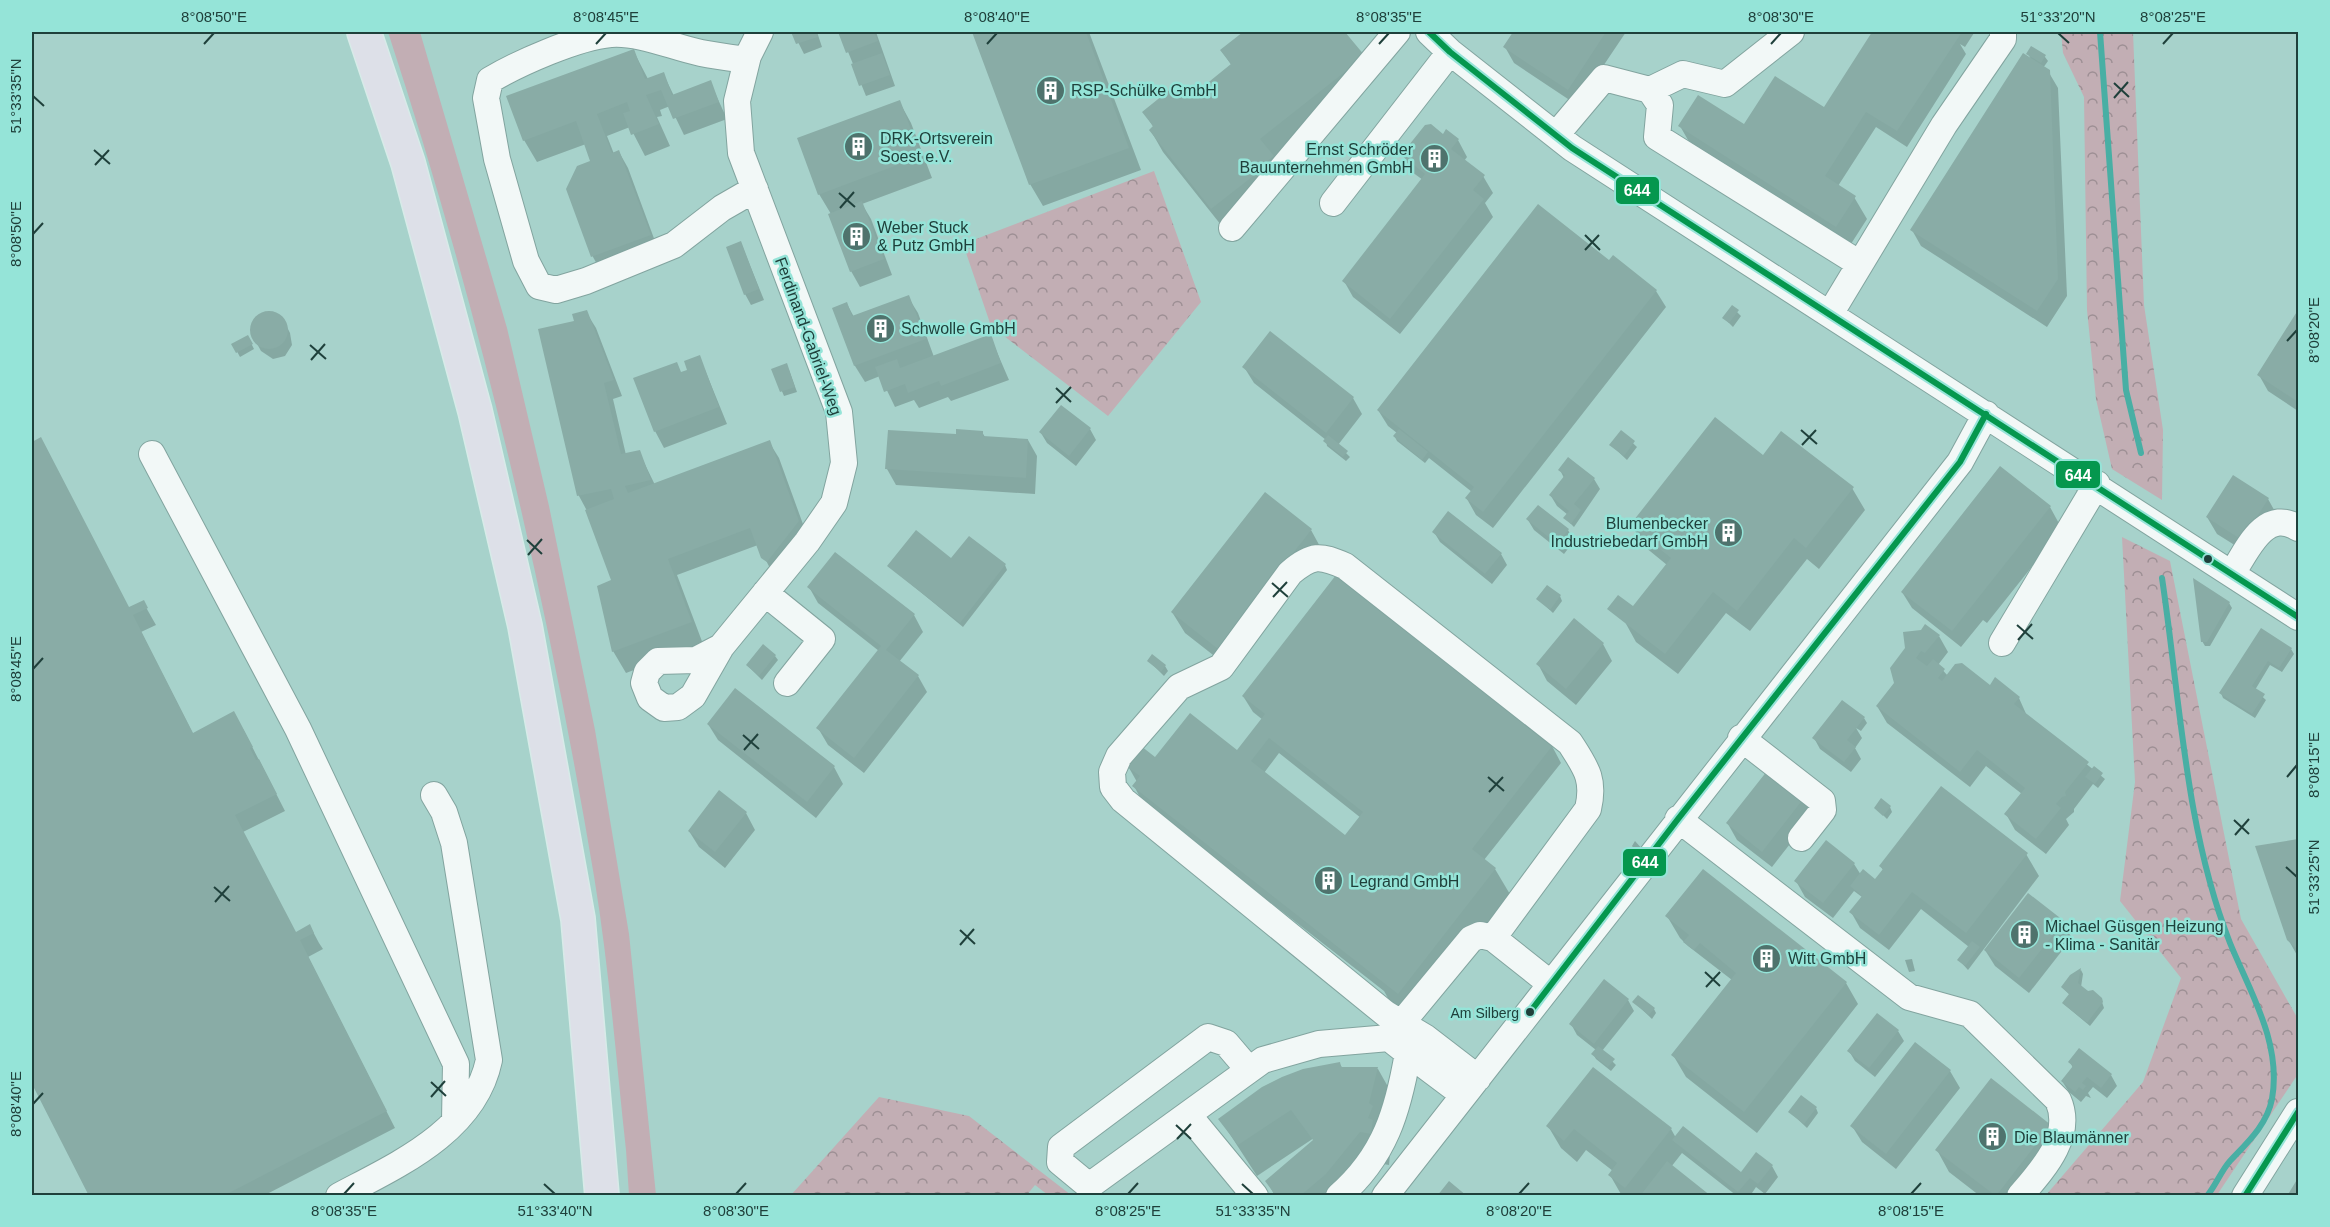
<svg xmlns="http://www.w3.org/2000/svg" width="2330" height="1227" font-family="Arial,sans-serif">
<defs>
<pattern id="forest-crowns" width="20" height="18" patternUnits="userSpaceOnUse" patternTransform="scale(1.5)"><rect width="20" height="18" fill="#c2aeb4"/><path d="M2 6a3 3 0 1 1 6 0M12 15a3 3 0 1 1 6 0" fill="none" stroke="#9d8f94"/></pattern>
</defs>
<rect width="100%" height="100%" fill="#a7d2cb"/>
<path fill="#c2aeb4" d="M388 32H420L507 328 549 506 595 730 629 934 656 1195H629L626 1150C616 1059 609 966 594 876 546 590 478 306 388 32Z"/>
<path fill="url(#forest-crowns)" d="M2061 32H2133L2144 305 2163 430 2162 500 2112 469 2096 399 2087 310 2084 97 2063 53Z
M1154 171 1201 302 1108 416 991 326 963 244Z
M2122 537 2170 561 2241 919 2298 1019V1074L2217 1195H2046L2143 1082 2181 978 2120 901 2135 782Z
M879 1097 969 1116 1071 1195H1048L1035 1185 1026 1196 791 1195Z"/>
<path fill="#0003" fill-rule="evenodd" d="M793 32H817L822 47 804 54Z
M840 32H876L895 86 866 96Z
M973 32H1089L1141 170 1043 206 1030 184Z
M1245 32H1343L1364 57 1225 230 1163 152 1151 131 1154 128 1144 112 1189 100 1232 66 1221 50Z
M1515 32H1626L1577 105 1514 63 1505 47Z
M1874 32 1974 33 1965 47 1960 44 1966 54 1907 147 1876 127 1838 186 1854 197 1867 219 1849 247 1692 147 1680 126 1751 131 1824 110Z
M633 50 648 79 663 73 674 96 710 82 727 119 684 135 670 106 660 110 662 116 657 117 670 146 645 156 630 127 607 136 614 154 619 152 628 168 659 252 602 273 593 257 568 189 592 162 586 144 537 162 524 140 508 97Z
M2028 54 2045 57 2048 61 2043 68 2048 71 2058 88 2067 296 2047 327 1921 246 1912 230 2032 61Z
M899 101 911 123 932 178 862 204 871 219 892 275 860 287 851 271 831 214 819 194Z
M1443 136 1458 140 1467 157 1464 161 1483 176 1493 193 1485 203 1493 217 1400 334 1353 297 1344 281 1423 180 1412 172 1403 155Z
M741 243 764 300 751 305 745 294Z
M1609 262 1656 291 1666 307 1493 528 1476 515 1467 499 1472 492 1429 458 1425 463 1397 441 1395 437 1397 433 1388 426 1378 410Z
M908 297 918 313 934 357 990 336 1009 380 951 401 948 397 919 408 914 400 895 407 880 376 865 382 855 366 847 304 854 317Z
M1732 307 1741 316 1733 327 1724 318Z
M586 312 596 328 622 396 613 399 626 455 639 452 655 485 769 442 779 458 808 538 773 574 758 545 677 575 703 644 626 673 613 651V581L586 509 579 496 540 330 576 322Z
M272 313 284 321 290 333 292 345 285 356 273 359 261 351 255 340 252 326 261 315Z
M2298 313V411L2268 391 2259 375Z
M248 337 254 349 240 357 233 344Z
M1244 367 1353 398 1362 414 1338 445 1350 457 1346 461 1327 446 1326 440 1254 383Z
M705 370 727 424 664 448 655 431 681 373Z
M773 370H789L797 392 784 396Z
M1090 429 1096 440 1076 466 1047 443 1041 433Z
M982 432 985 437 1028 440 1037 456 1035 494 896 485 887 469 957 436Z
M1621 432 1637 447 1627 460 1611 445Z
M41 439 129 609 143 602 152 618 156 625 141 632 193 734 243 729 261 764 285 811 243 832 296 934 310 926 319 943 323 949 308 957 395 1128 263 1196H91L32 1080V443Z
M1763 457 1852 488 1865 510 1819 569 1807 559 1750 631 1726 613 1678 674 1636 642 1625 622 1609 609H1633L1667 565 1645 547 1632 526Z
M1560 470 1594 479 1600 489 1574 527 1565 518 1568 515 1557 506 1551 496 1564 478Z
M2268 499 2277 515 2252 556 2217 534 2207 517Z
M2050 507 2062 529 1987 623 1983 620 1961 647 1912 608 1902 592Z
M1528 520 1568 530 1574 541 1564 554 1534 530Z
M1311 530 1323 552 1231 669 1185 633 1172 612Z
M1434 532 1501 554 1507 565 1492 584 1440 542Z
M952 560 1005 565 1007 570 963 627 889 566Z
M809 587 914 615 923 632 899 662 918 676 927 692 864 773 828 745 818 728 879 651 818 603Z
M1560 596 1562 601 1553 613 1538 599Z
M2229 603 2232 608 2210 646H2205L2202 641Z
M1574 620 1603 644 1612 661 1576 705 1547 681 1538 664Z
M2261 630 2291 649 2294 654 2282 672 2270 665 2255 690 2266 700 2255 718 2223 698 2221 693Z
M1939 636 1948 652 1938 665 1948 676 1990 687 2019 698 2027 716 2105 779 2098 788 2093 784 2074 809V812L2066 819 2069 825 2046 854 2015 830 2006 814 2022 794 1986 766 1970 787 1887 723 1877 706 1895 684 1891 669Z
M775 656 778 660 762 680 747 665Z
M1149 661 1165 666 1168 671 1164 676Z
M1243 696 1552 746 1561 763 1484 860 1495 869 1514 901 1416 1025 1393 1007 1384 991 1143 803 1134 786 1137 782 1128 766 1155 759 1238 752 1263 720 1253 712ZM1279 753 1361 818 1346 837 1264 773Z
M1864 718 1867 723 1861 731 1856 728 1862 738 1855 748 1861 759 1851 772 1820 749 1814 738Z
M708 724 834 767 843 784 816 818 718 740Z
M1772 768 1815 812 1772 867 1737 840 1728 824Z
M1890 807 1892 812 1887 819 1876 808Z
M746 813 755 830 725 868 699 847 689 831Z
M1635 841 1643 850 1639 855 1632 846Z
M2298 841V957L2288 939 2257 847Z
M2026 854 2039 876 1968 970 1959 960 1969 947 1921 909 1889 950 1860 928 1851 912 1862 897 1854 891 1833 918 1805 897 1796 881 1854 864 1861 875 1875 881 1883 870 1881 867Z
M1667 916 1846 983 1858 1004 1757 1133 1686 1077 1673 1055 1732 980 1688 946 1680 938Z
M2063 922 2072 938 2029 993 1995 966 1985 950Z
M1912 959 1915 971 1909 972 1905 960Z
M2081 970 2083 974 2081 987 2101 999 2104 1008 2090 1026 2064 1004 2070 995 2062 987 2071 976Z
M1604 982 1628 1000 1634 1011 1602 1051 1616 1065 1611 1071 1596 1059 1593 1054 1596 1050 1577 1035 1571 1024Z
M1634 1002 1654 1009 1656 1013 1652 1019Z
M1898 1031 1904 1041 1875 1077 1855 1061 1849 1051Z
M1916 1044 1950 1071 1960 1088 1896 1169 1862 1142 1852 1126Z
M2070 1062 2111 1075 2117 1086 2107 1098 2093 1087 2088 1093 2091 1098 2086 1096 2081 1102 2069 1092 2062 1081 2073 1068Z
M1340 1064 1343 1069H1378L1396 1101 1387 1147 1390 1154 1389 1165 1378 1163 1353 1196H1275L1267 1181 1316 1140 1314 1138 1257 1176 1220 1119Z
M1816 1108 1818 1113 1807 1128 1790 1112Z
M1548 1126 1671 1129 1676 1138 1742 1174 1772 1166 1778 1177 1765 1194 1756 1187 1750 1196H1737L1682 1153 1671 1167 1708 1196H1622L1610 1175 1613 1171 1586 1150 1577 1162 1561 1148Z
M2050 1126 2062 1148 2025 1196H1980L1949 1172 1937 1150Z"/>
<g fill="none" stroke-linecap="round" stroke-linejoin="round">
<path stroke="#48afa4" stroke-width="6" d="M2100 32 2126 390 2141 453
M2162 578C2180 698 2185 829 2230 943 2250 992 2282 1043 2272 1099 2267 1125 2247 1143 2230 1161 2221 1171 2216 1185 2207 1196"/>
</g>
<path fill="#89aca6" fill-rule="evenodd" d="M791 32H816L818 37 796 44Z
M838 32H874L878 41 846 53Z
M972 32H1086L1129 148 1029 185Z
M1243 32H1345L1365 56 1260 139 1274 156 1265 163 1266 166 1211 209 1149 130 1153 126 1142 112 1178 83 1189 98 1231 64 1220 50Z
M1513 32H1606L1568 90 1503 47Z
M1872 32H1962L1897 131 1866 112 1825 176 1856 196 1836 227 1678 126 1698 95 1744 124 1775 76 1824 107Z
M2031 46 2046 55 2041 63 2026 54Z
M634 49 645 79 664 72 672 95 711 80 719 102 673 119 661 90 646 95 659 124 631 135 623 113 630 111 627 102 597 114 612 153 619 150 651 235 591 257 566 189 577 166 590 161 576 121 523 141 506 96Z
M882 53 890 75 859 86 851 64Z
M2023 53 2050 70 2058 279 2037 311 1910 230Z
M900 100 921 156 818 195 797 138Z
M1431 124 1443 134 1446 129 1459 139 1451 149 1485 175 1473 190 1484 199 1390 319 1342 281 1425 174 1401 155 1425 125Z
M862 201 884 259 850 272 828 214Z
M1538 204 1609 260 1613 255 1657 290 1483 512 1465 498 1474 487 1377 410Z
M741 241 759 289 744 295 726 247Z
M909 295 926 339 854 366 832 308 847 302 852 316Z
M1732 305 1739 310 1729 323 1722 318Z
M587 310 614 380 604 383 621 454 640 450 651 480 625 486 628 493 770 440 799 521 767 562 761 558 750 528 668 559 692 622 612 652 597 586 611 580 585 510 614 499 611 489 577 496 538 329 574 321 572 314Z
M2298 310V402L2257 375Z
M250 330a19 19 0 1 1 38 0a19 19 0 1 1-38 0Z
M1270 331 1354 397 1326 433 1242 367Z
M991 334 1001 363 941 386 939 381 908 393 905 384 884 392 875 367 897 359 900 368Z
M248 335 253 344 236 353 231 344Z
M700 355 719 407 654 432 633 378 677 362 681 372 687 370 684 361Z
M787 363 795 387 780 392 771 369Z
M1061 405 1091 428 1069 456 1039 432Z
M1715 417 1763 455 1781 431 1854 487 1806 548 1794 538 1737 611 1713 592 1665 654 1607 609 1618 595 1633 606 1671 558 1630 525Z
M956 429 983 431V436L1028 439 1026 478 885 469 888 430 956 434Z
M1399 429 1428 452 1422 460 1393 436Z
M1621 430 1635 441 1624 456 1609 445Z
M1328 435 1348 451 1343 457 1323 441Z
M41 437 129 607 144 600 148 608 133 615 193 733 234 711 253 747 250 748 256 760 259 759 277 794 235 815 296 932 310 924 314 933 300 940 387 1111 223 1196H89L32 1084V442Z
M1568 457 1595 478 1574 504 1581 510 1571 524 1563 518 1569 511 1549 495 1565 475 1558 470Z
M2000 466 2051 506 1952 631 1901 592Z
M2233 475 2269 498 2242 540 2206 517Z
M1265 492 1312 529 1218 649 1171 612Z
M1538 505 1569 529 1557 544 1526 519Z
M1448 511 1502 553 1485 574 1432 532Z
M916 530 951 558 969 536 1006 564 960 623 887 566Z
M835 552 915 614 886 650 919 675 854 758 816 728 881 646 807 587Z
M1336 575 1553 745 1472 849 1496 868 1398 994 1132 786 1140 776 1126 766 1141 746 1155 757 1190 713 1237 750 1265 714 1242 696ZM1269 738 1363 812 1345 835 1251 761Z
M2193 578 2230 602 2207 642H2201Z
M1547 585 1561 595 1550 610 1536 599Z
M1574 618 1604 643 1566 689 1536 664Z
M1925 624 1940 635 1925 653 1921 651 1916 658 1927 666 1933 659 1945 669 1938 678 1942 681 1955 664 1962 663 1990 685 1995 677 2020 697 2014 704 2089 762 2065 792 2066 796 2062 797 2056 804 2061 808 2036 839 2004 814 2025 788 1977 750 1960 772 1876 706 1894 683 1890 668 1905 648 1903 632 1921 630Z
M2261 628 2292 648 2279 668 2268 661 2252 686 2265 694 2252 714 2219 693Z
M763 644 776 655 759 676 746 665Z
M1152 654 1166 665 1161 672 1147 661Z
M735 688 835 766 807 802 707 724Z
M1842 700 1865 717 1847 740 1856 747 1844 762 1812 738Z
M1771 766 1807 794 1762 852 1726 823Z
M2094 766 2103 773 2095 784 2085 777Z
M1941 786 2028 853 1966 933 1912 892 1879 935 1849 912 1862 896 1850 886 1863 869 1875 879 1883 869 1879 866Z
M719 790 747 812 715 852 688 831Z
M1881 798 1891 806 1883 816 1874 808Z
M2298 839V950L2287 940 2255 846Z
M1826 840 1855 863 1823 903 1794 881Z
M1703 869 1847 982 1744 1112 1671 1055 1736 973 1700 943 1694 950 1683 942 1689 935 1665 916Z
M2028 893 2064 921 2019 978 1984 950Z
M1972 941 1980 947 1965 966 1957 960Z
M2081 968 2078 983 2088 991 2093 990 2102 998 2103 1002 2087 1023 2062 1003 2069 994 2061 987 2070 975Z
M1604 979 1629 999 1594 1044 1569 1024Z
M1638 995 1655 1008 1649 1015 1632 1002Z
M1877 1013 1899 1030 1869 1068 1847 1051Z
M1915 1042 1951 1070 1886 1154 1850 1126Z
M1598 1046 1615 1059 1608 1067 1591 1054Z
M2079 1048 2112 1074 2101 1088 2087 1077 2082 1083 2086 1086 2083 1090 2079 1087 2075 1092 2061 1081 2073 1066 2068 1062Z
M1340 1062 1341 1067H1378L1369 1103 1373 1106 1368 1118 1373 1120 1371 1134 1360 1132 1326 1174 1300 1196H1276L1265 1181 1313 1140 1291 1110 1238 1145 1218 1119 1262 1087 1282 1077 1303 1069Z
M1593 1067 1672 1128 1625 1188 1608 1175 1617 1163 1574 1129 1564 1141 1546 1126Z
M1991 1078 2051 1125 1996 1196 1935 1150Z
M1801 1095 1817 1107 1804 1124 1788 1112Z
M1683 1126 1741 1172 1756 1152 1773 1165 1758 1184 1750 1178 1738 1192 1672 1140Z
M1667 1161 1711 1196H1640Z
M2298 1178V1196H2287Z
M1449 1181 1467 1196H1437Z"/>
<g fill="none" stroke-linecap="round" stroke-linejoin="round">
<defs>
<path id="minor" d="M1429 32 1450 52 1572 148 2298 617
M747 60C732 58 716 56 701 53 672 47 641 32 611 34 577 37 519 63 490 80L486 98 497 159 526 261 539 286 556 290 586 281 674 245 722 208 755 189
M1650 90 1660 105 1657 137 1860 264
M1556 135 1604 78 1650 90 1683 74 1725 84 1791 32
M1333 203 1450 52
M1232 228 1397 32
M1830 314 1944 125 2003 39V32
M152 454 298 729 456 1064 455 1121
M2232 574C2247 550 2265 507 2298 528
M765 593 822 639 787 683
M2002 643 2097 484
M721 647 696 660 658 661 647 672 644 683 650 698 664 708 678 707 693 696 721 647 807 542 834 503 844 463 839 412 741 153 737 101 748 56 760 32
M1741 738 1822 801 1823 810 1801 838
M1678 819 1909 997 1970 1014 2058 1100C2074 1136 2043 1169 2020 1196
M1493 938 1551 984
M1408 1053 1464 1095
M1249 1070 1226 1043 1208 1037 1061 1147 1060 1162 1089 1186 1263 1060 1319 1044 1389 1038 1409 1014 1471 939 1480 935 1493 938 1588 809C1595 779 1586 768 1570 743L1345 566C1320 555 1312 554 1290 573L1221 667 1179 687 1119 756 1112 772 1113 787 1123 800 1386 1014 1426 1038 1478 1078
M1189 1116 1255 1196
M339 1196C397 1165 474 1132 489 1060L454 843 444 812 434 795
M1339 1196C1385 1156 1398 1111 1408 1053L1389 1038
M1385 1196 1960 462 1986 414
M2245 1196 2298 1112"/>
<path id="highway" d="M364 32 408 163 475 411 525 626 578 919 602 1196"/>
</defs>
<use href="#minor" stroke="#82a49f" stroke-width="28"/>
<use href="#highway" stroke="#d7ebe8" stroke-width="36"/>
<use href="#minor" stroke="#f2f8f7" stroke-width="26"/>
<use href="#highway" stroke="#dde0e8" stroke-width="33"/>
<defs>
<path id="bus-1" d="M1429 32 1450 52 1572 148 2298 617
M1530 1012 1678 819 1960 462 1986 414
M2245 1196 2298 1112"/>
</defs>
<use href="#bus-1" stroke="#95e4d8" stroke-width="10"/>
<use href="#bus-1" stroke="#05974e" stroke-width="6"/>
</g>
<path fill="none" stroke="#1f403b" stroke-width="2" d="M2058 33 2069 43M204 44 214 33M596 44 606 33M987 44 997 33M1379 44 1389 33M1771 44 1781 33M2163 44 2173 33M2114 83 2129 97M33 96 44 106M2114 98 2128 82M94 150 110 164M95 165 109 150M839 193 855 207M840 208 854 192M33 234 43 223M1585 235 1600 250M1585 250 1599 235M2287 341 2297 330M310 345 326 359M311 360 325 344M1056 388 1071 402M1056 403 1071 387M1801 430 1817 444M1802 445 1816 430M527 540 542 554M528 555 542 539M1272 583 1288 597M1273 597 1287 582M2017 625 2033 639M2018 640 2032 624M33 669 43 658M743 735 759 749M744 750 758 734M1488 777 1504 791M2287 777 2297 765M1489 792 1503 777M2234 820 2249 834M2235 835 2249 819M2286 867 2297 877M214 887 230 901M215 902 229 886M960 930 975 944M960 945 974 929M1705 972 1720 986M1706 987 1720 972M431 1082 446 1096M431 1097 445 1081M33 1104 43 1093M1176 1125 1191 1139M1177 1139 1191 1124M544 1184 555 1194M1242 1184 1253 1194M344 1194 354 1183M736 1194 746 1183M1128 1194 1138 1183M1519 1194 1529 1183M1911 1194 1921 1183"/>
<defs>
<symbol id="building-disc" viewBox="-11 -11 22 22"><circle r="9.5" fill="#4f736d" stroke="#95e4d8"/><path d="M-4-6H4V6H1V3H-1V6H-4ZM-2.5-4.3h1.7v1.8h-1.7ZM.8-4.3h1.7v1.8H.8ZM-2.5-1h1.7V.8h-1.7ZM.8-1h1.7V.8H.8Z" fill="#fff"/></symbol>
</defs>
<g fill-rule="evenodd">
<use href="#building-disc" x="1034" y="74" width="33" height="33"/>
<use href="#building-disc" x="842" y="130" width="33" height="33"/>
<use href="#building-disc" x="1418" y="142" width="33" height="33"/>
<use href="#building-disc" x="840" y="220" width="33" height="33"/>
<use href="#building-disc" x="864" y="312" width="33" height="33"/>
<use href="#building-disc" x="1712" y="516" width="33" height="33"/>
<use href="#building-disc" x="1312" y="864" width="33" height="33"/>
<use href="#building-disc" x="2008" y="918" width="33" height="33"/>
<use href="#building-disc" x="1750" y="942" width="33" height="33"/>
<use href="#building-disc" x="1976" y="1120" width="33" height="33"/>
</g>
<g fill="#1f403b" stroke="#95e4d8" stroke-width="2">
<circle cx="2208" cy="559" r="5"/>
<circle cx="1530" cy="1012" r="5"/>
</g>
<g text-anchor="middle" stroke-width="5" stroke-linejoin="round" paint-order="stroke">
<g font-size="14" fill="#1f403b" stroke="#95e4d8" text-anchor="end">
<text x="1519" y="1018">Am Silberg</text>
</g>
<g font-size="16" fill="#1f403b" stroke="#95e4d8" text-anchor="start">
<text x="1071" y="96">RSP-Schülke GmbH</text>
<text x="880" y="144">DRK-Ortsverein<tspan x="880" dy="18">Soest e.V.</tspan></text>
<text x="1413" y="155" text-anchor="end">Ernst Schröder<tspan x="1413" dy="18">Bauunternehmen GmbH</tspan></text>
<text x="877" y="233">Weber Stuck<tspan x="877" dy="18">&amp; Putz GmbH</tspan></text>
<text x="901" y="334">Schwolle GmbH</text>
<text x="1708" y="529" text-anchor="end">Blumenbecker<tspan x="1708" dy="18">Industriebedarf GmbH</tspan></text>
<text x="1350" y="887">Legrand GmbH</text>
<text x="2045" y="932">Michael Güsgen Heizung<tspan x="2045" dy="18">- Klima - Sanitär</tspan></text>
<text x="1788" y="964">Witt GmbH</text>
<text x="2014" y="1143">Die Blaumänner</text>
</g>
<g font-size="16" fill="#1f403b" stroke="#95e4d8">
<text transform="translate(809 336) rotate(70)" y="6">Ferdinand-Gabriel-Weg</text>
</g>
</g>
<g stroke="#95e4d8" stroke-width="2">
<rect x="1615" y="176" width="45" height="29" rx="6" fill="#05974e"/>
<rect x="2055" y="460" width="46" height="29" rx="6" fill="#05974e"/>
<rect x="1622" y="848" width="45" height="29" rx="6" fill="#05974e"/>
</g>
<g font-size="16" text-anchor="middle" font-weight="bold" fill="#fff">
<text x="1637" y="196">644</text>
<text x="2078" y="481">644</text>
<text x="1645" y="868">644</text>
</g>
<rect width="2330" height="1227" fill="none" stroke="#95e4d8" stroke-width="66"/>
<rect x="33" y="33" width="2264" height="1161" fill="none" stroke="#1f403b" stroke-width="2"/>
<g font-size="15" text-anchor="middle" fill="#1f403b">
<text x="214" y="22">8°08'50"E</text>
<text x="606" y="22">8°08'45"E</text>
<text x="997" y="22">8°08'40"E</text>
<text x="1389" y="22">8°08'35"E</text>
<text x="1781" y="22">8°08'30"E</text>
<text x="2058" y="22">51°33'20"N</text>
<text x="2173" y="22">8°08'25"E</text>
<text transform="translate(16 96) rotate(-90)" y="5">51°33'35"N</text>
<text transform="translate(16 234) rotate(-90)" y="5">8°08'50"E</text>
<text transform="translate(2314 330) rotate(-90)" y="5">8°08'20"E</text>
<text transform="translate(16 669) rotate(-90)" y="5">8°08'45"E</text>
<text transform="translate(2314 765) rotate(-90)" y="5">8°08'15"E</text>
<text transform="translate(2314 877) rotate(-90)" y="5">51°33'25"N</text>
<text transform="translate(16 1104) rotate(-90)" y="5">8°08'40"E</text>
<text x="344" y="1216">8°08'35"E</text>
<text x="555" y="1216">51°33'40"N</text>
<text x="736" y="1216">8°08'30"E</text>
<text x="1128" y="1216">8°08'25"E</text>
<text x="1253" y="1216">51°33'35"N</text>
<text x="1519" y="1216">8°08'20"E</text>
<text x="1911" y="1216">8°08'15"E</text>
</g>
</svg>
